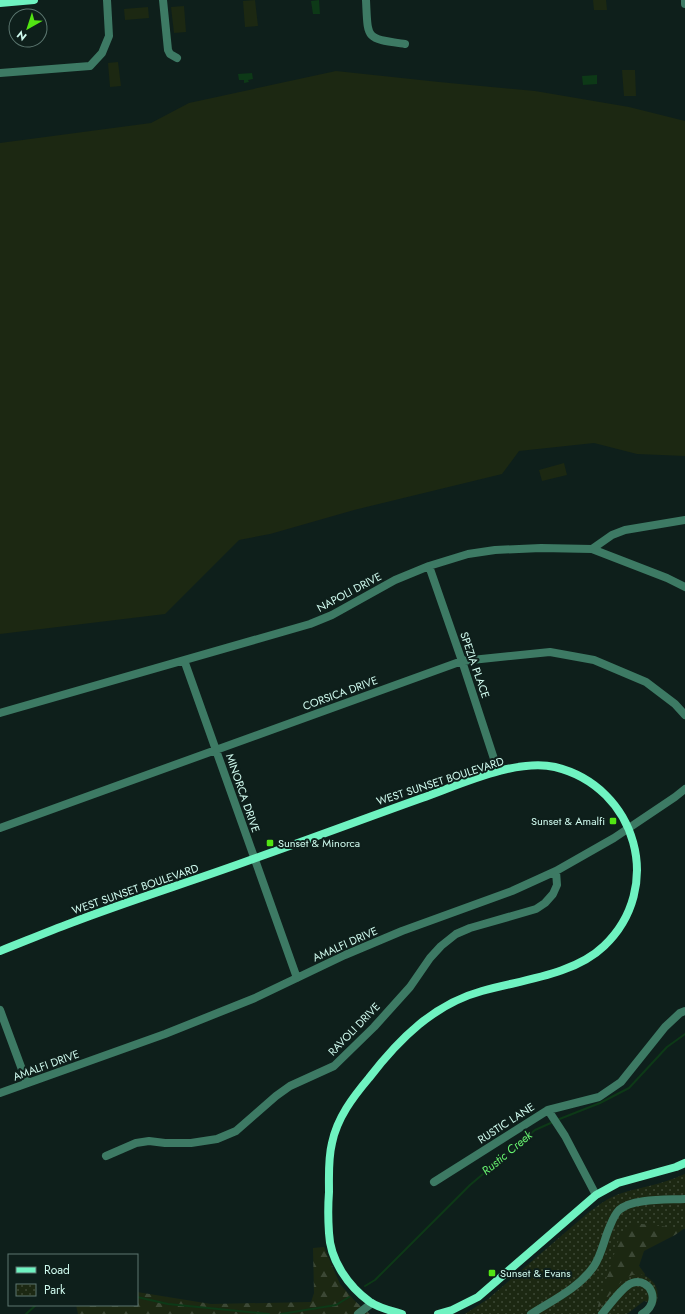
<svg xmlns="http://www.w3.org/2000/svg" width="685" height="1314" font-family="Jost,sans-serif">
<defs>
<pattern id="forest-firs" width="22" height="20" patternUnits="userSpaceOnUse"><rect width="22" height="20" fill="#1c2812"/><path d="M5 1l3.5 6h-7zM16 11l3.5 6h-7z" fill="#3c4835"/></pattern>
<pattern id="park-dots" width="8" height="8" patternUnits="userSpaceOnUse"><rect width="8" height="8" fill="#1c2812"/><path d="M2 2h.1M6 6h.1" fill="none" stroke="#3c4835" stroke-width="1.8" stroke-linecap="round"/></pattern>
</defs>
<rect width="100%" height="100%" fill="#0e1f1b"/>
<path fill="#1c2812" d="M255 0 258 26 245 27 243 1Z
M593 0H606L607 10H594Z
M184 6 186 32 174 33 171 7Z
M148 7 149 18 125 20 124 9Z
M118 62 121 86 110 87 108 63Z
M622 70H635L636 96H624Z
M336 71 439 82 535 91 629 107 685 121V456L637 454 594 443 519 451 502 474 354 510 270 534 239 540 165 614 0 634V143L151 123 189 103Z
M564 463 567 475 542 481 539 470Z"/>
<path fill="url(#forest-firs)" d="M685 1174V1228L675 1235 644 1251 639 1266 645 1274 639 1290 623 1314H465L492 1298 602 1203 626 1192 666 1182Z
M324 1247 340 1284 355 1301 370 1314H78L76 1305H137V1292L211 1304 311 1302 314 1293 313 1248Z"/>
<path fill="url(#park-dots)" d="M685 1174V1229L633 1223 622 1235 618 1242 597 1309C611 1298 629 1258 652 1281 658 1287 659 1296 656 1304L644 1301 627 1314H465L488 1299 589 1212C599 1205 608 1198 619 1194 641 1187 664 1184 685 1174Z"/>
<path fill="#0d3917" d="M319 0 320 14H313L311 1Z
M252 73 253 79 248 80 249 82 244 83V80H239L238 74Z
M597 75V84L583 85 582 76Z"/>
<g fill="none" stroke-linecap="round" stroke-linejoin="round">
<path stroke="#0d3917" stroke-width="2" d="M557 1120 600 1103 629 1088 667 1047 685 1034
M365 1286 375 1280 470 1185 535 1130 553 1122
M137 1297 168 1304 269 1314
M26 1314 36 1305
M281 1314 336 1305 349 1297"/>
<path stroke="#3d7a64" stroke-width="8" d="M163 0 168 50 170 54 177 58
M366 0C368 40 365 38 405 44
M685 0V4
M0 73 90 66 102 53 109 36 107 0
M592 549 667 578 685 587
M429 566 462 661 498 771
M184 660 297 978
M0 713 310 624 332 615 395 580 429 566 468 554 495 550 541 548 592 549 612 535 625 530 685 520
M0 828 462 661 550 652 594 660 646 682 675 704 685 715
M0 1010 27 1083
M0 1093 165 1034 255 998 345 955 402 931 512 891 556 871 614 838 675 797 685 789
M548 1110 599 1097 621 1082 665 1027 680 1013 685 1011
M106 1156 136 1143 149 1141 165 1143H191L217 1139 236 1131 276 1096 290 1086 334 1066 374 1027 410 987 430 958 441 946 456 934 470 928 536 909 545 903 553 894 557 885 556 871
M434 1182 548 1110 565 1136 596 1195
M358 1314 372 1303
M531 1314C553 1300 579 1288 594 1266 602 1254 604 1239 610 1226 612 1221 615 1214 619 1210 632 1198 668 1200 685 1199
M602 1314C609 1306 623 1286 632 1283 651 1277 662 1303 642 1314"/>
<path stroke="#6ff3c1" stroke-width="8" d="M0 3 34 0
M0 951C23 942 47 932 71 923 131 900 193 881 253 859 310 839 366 818 422 798 459 785 516 758 555 767 637 787 665 888 604 946 574 975 521 980 482 991 434 1004 399 1039 369 1078 353 1097 337 1118 332 1143 328 1159 329 1175 329 1192 328 1205 328 1219 329 1233 330 1260 348 1286 370 1302 379 1308 392 1311 402 1314
M438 1314 452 1310 478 1297 596 1195 618 1183 676 1167 685 1163"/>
</g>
<g fill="#52e413" stroke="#0e1f1b" stroke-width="1.5">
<rect x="609" y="817" width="8" height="8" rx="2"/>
<rect x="266" y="839" width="8" height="8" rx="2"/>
<rect x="488" y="1269" width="8" height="8" rx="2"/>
</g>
<g text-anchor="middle" stroke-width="4" stroke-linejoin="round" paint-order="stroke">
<g font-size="11" fill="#d0fbef" stroke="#0e1f1b">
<text transform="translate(349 592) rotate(-28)" y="4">NAPOLI DRIVE</text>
<text transform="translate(475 665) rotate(71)" y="4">SPEZIA PLACE</text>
<text transform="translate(340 693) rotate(-20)" y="4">CORSICA DRIVE</text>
<text transform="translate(440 781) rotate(-18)" y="4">WEST SUNSET BOULEVARD</text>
<text transform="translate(243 793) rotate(71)" y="4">MINORCA DRIVE</text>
<text transform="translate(135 889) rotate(-19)" y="4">WEST SUNSET BOULEVARD</text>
<text transform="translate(345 944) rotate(-24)" y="4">AMALFI DRIVE</text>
<text transform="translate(354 1029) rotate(-46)" y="4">RAVOLI DRIVE</text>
<text transform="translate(46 1065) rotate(-20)" y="4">AMALFI DRIVE</text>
<text transform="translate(506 1123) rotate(-33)" y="4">RUSTIC LANE</text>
</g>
<g font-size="11" fill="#d0fbef" stroke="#0e1f1b" text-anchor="start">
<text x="605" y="825" text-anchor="end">Sunset &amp; Amalfi</text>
<text x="278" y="847">Sunset &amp; Minorca</text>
<text x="500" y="1277">Sunset &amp; Evans</text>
</g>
<g font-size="12" font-style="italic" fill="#67f36f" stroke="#0e1f1b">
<text transform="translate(507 1153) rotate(-40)" y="4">Rustic Creek</text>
</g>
</g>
<rect x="8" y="1254" width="130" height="52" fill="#0e1f1b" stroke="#5c7770"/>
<rect x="16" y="1267" width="20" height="6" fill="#6ff3c1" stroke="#5c7770"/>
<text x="44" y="1274" font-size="12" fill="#d0fbef">Road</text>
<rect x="16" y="1284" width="20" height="12" fill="url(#park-dots)" stroke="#5c7770"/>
<text x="44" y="1294" font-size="12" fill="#d0fbef">Park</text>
<g transform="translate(28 28) rotate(219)"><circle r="19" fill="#0e1f1b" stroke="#5c7770"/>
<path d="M0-3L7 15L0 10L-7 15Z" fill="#52e413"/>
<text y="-6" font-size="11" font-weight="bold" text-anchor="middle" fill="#d0fbef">N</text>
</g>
</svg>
